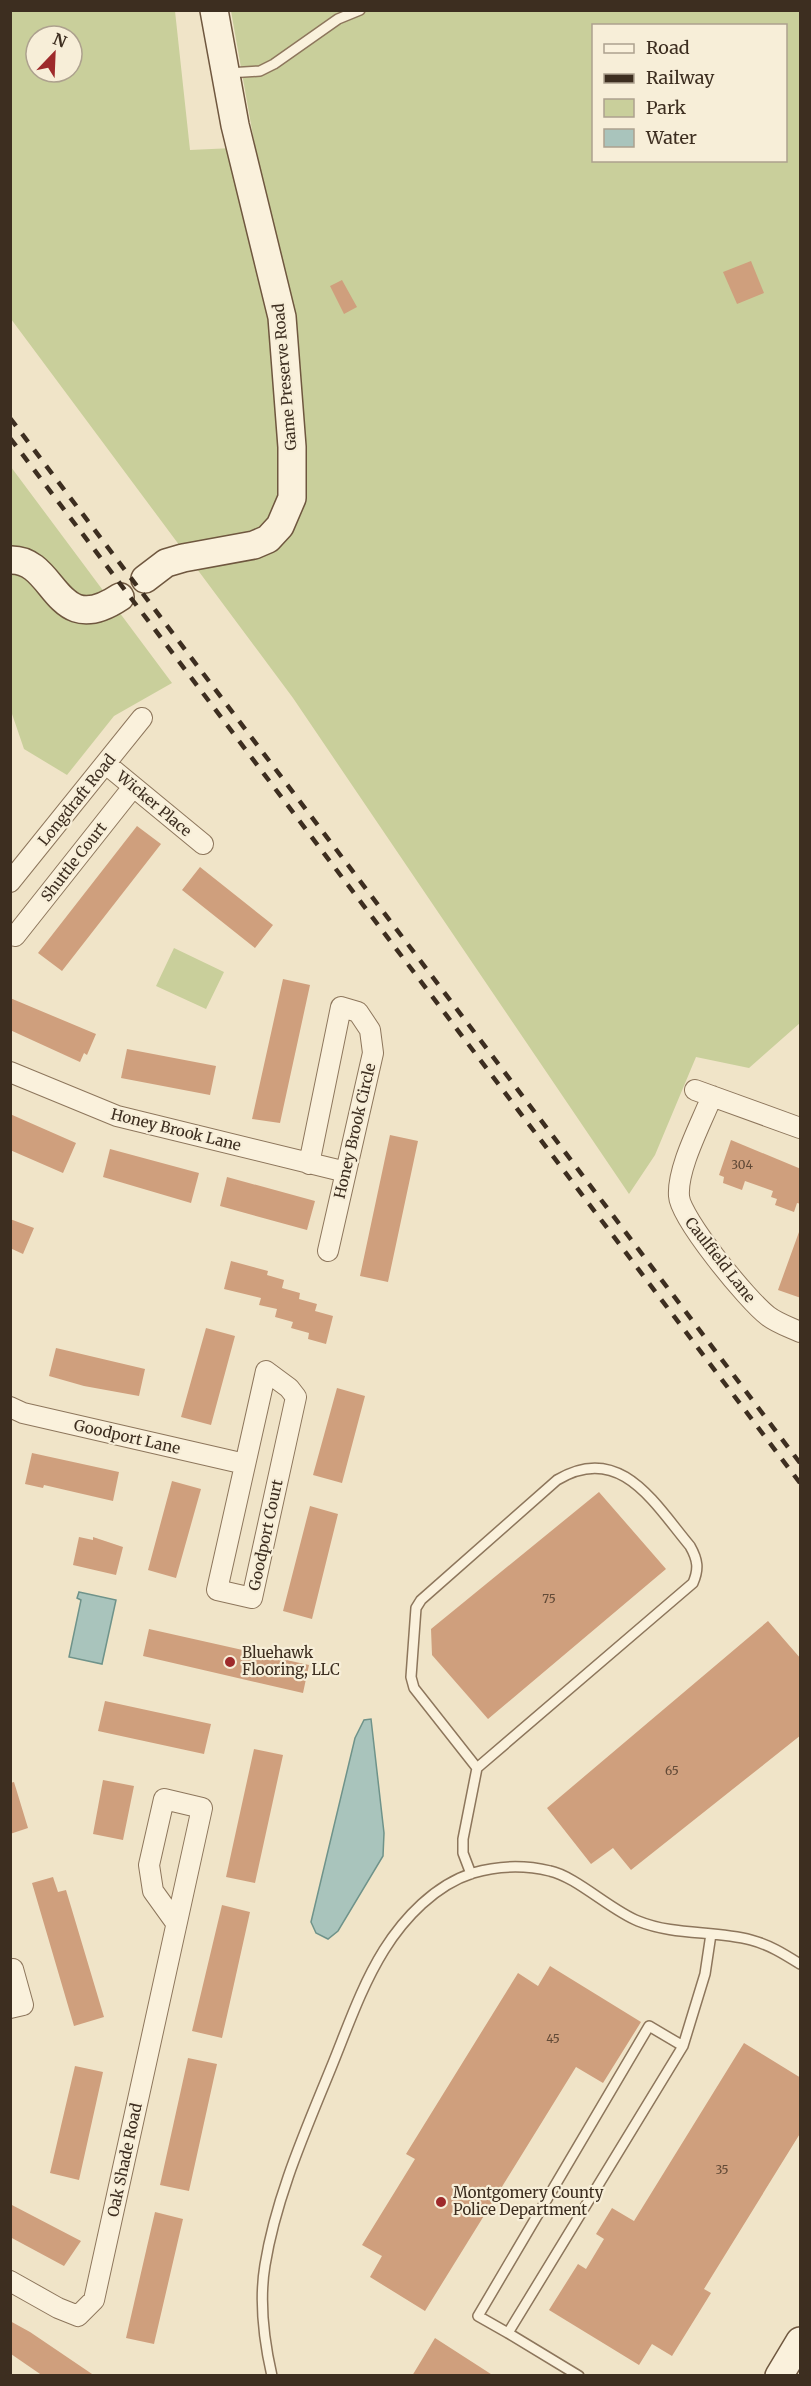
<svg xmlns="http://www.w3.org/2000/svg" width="811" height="2386" font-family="Merriweather,serif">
<rect width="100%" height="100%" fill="#f0e4c8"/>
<path fill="#c9cf9b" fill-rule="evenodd" d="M11 11H175L190 150 255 147 231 11H800V1023L749 1068 696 1057 655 1155 629 1194 293 698 11 319ZM594 26H786V160H594ZM36 36H72V72H36Z
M11 467 172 683 114 716 67 775 24 749 11 711Z
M174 948 224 972 206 1009 156 986Z"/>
<path fill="#a9c4bc" stroke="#6f938a" stroke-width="1.5" d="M79 1592 116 1600 102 1664 69 1657 81 1600 77 1598Z
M371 1719 384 1833 383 1856 338 1931 328 1939 316 1933 311 1922 355 1738 364 1720Z"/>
<path fill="#cf9f7d" d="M751 261 764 293 737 304 723 272Z
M342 280 357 307 344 314 330 286Z
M137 826 161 844 62 971 38 953Z
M200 867 273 925 255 948 182 890Z
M283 979 310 985 280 1123 252 1119Z
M10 998 96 1034 87 1055 84 1053 80 1062 10 1030Z
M127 1049 216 1066 210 1095 121 1078Z
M10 1114 76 1143 63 1173 10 1150Z
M390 1135 418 1141 388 1282 360 1276Z
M731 1140 801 1169V1204L797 1203 794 1212 775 1205 777 1199 771 1197 773 1191 745 1181 742 1190 723 1183 724 1177 719 1175Z
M110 1149 199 1173 191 1203 103 1177Z
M227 1177 315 1201 307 1230 220 1206Z
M10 1219 34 1228 23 1254 10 1248Z
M799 1232H801V1298L778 1290Z
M231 1261 268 1271 267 1275 284 1280 282 1288 300 1293 299 1299 317 1304 315 1311 333 1316 326 1344 308 1339 309 1333 291 1328 293 1322 275 1317 277 1309 259 1305 261 1298 224 1289Z
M206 1328 235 1336 211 1425 181 1417Z
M56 1348 145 1369 139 1396 84 1386 49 1376Z
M337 1388 365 1396 342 1483 313 1475Z
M32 1453 119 1472 113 1501 44 1485 43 1488 25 1484Z
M172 1481 201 1489 176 1578 148 1570Z
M599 1492 666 1569 488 1719 432 1655 431 1629Z
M310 1506 338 1514 312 1619 283 1611Z
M79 1537 93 1540V1537L123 1547 116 1575 73 1565Z
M768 1621 801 1659V1735L631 1870 613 1848 591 1864 547 1808Z
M149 1629 309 1665 303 1693 143 1656Z
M105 1701 211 1724 204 1754 98 1731Z
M254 1749 283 1755 255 1883 226 1877Z
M103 1780 134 1786 123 1840 93 1834Z
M14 1782 28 1828 10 1834V1783Z
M53 1877 58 1892 66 1890 104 2017 74 2026 32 1883Z
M222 1905 250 1912 222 2038 192 2031Z
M550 1966 641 2022 603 2083 576 2067 425 2311 370 2277 382 2256 362 2245 415 2159 406 2154 518 1973 538 1986Z
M744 2043 801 2078V2132L704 2289 711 2293 672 2356 652 2344 639 2365 549 2310 578 2264 586 2269 604 2239 596 2234 612 2208 634 2221Z
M188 2058 217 2064 189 2191 160 2185Z
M75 2066 103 2072 79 2180 50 2173Z
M10 2204 81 2241 64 2266 10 2237Z
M155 2212 183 2219 154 2344 126 2338Z
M10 2321 30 2332 95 2376H43L11 2354Z
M435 2338 494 2376H412Z"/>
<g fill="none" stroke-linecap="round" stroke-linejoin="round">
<defs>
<path id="lane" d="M228 73 260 71 274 64 338 19 360 10
M471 1874 463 1853V1839L477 1768 693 1583C699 1569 698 1560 690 1546 654 1503 620 1442 557 1480L421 1600 416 1608 411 1677 414 1688 477 1768
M508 2333 478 2316 649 2026 683 2046
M272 2376C264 2341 259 2301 265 2265 276 2197 305 2132 331 2068 347 2029 361 1987 384 1950 404 1918 435 1885 473 1873 497 1866 525 1865 550 1871 575 1876 612 1911 638 1921 675 1936 714 1930 751 1940 770 1945 784 1954 800 1964
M579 2376 508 2333 683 2046 705 1974 711 1934"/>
<path id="street" d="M106 764 203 844
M10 882 142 718
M15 936 133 787
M10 1072 117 1116 346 1172
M695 1090 800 1128
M712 1096C701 1124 677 1168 679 1196 680 1218 748 1301 768 1316 777 1323 789 1327 800 1332
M309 1164 341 1007 358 1012 370 1030 373 1053 328 1251
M266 1371 289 1388 296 1397 252 1598 217 1590Z
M10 1407 23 1413 245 1464
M10 1970 13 1969 23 2005 10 2008
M10 2281 58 2308 78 2316 94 2300 202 1808 164 1799 149 1865 153 1891 176 1923"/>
<path id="secondary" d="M10 560C57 558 54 641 120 597
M145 579 166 563 183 558 254 545 268 539 280 526 292 498V447L282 317 235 125 214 10
M779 2376 800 2341"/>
</defs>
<use href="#lane" stroke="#8d765c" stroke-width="12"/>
<use href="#street" stroke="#8d765c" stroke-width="22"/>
<use href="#secondary" stroke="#6f573f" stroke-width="30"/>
<use href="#lane" stroke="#faf1dc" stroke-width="9"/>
<use href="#street" stroke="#faf1dc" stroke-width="20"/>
<use href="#secondary" stroke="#faf1dc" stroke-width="27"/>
<path stroke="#3d2e20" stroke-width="4.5" stroke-dasharray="10 10" stroke-linecap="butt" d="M10 418 800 1463
M10 438 800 1483"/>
</g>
<g fill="#9e2a2b" stroke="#f7eed8" stroke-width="2">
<circle cx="230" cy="1662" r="6"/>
<circle cx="441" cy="2202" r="6"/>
</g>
<g text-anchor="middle" stroke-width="4.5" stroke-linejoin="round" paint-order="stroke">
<g font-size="12" fill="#624a37">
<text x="742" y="1169">304</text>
<text x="549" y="1603">75</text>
<text x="672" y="1775">65</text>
<text x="553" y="2043">45</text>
<text x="722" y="2174">35</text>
</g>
<g font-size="15" fill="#3d2e20" stroke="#f7eed8">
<text transform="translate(285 377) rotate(-95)" y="5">Game Preserve Road</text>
<text transform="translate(77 800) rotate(-51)" y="5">Longdraft Road</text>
<text transform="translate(154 804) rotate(40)" y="5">Wicker Place</text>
<text transform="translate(74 862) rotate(-52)" y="5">Shuttle Court</text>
<text transform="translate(176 1130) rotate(14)" y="5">Honey Brook Lane</text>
<text transform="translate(355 1131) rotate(-77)" y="5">Honey Brook Circle</text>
<text transform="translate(720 1260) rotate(52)" y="5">Caulfield Lane</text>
<text transform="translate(127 1437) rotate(13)" y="5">Goodport Lane</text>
<text transform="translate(266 1535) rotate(-78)" y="5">Goodport Court</text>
<text transform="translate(125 2160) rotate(-78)" y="5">Oak Shade Road</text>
</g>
<g font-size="15" fill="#3d2e20" stroke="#f7eed8" text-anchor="start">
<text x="242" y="1658">Bluehawk<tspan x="242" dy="17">Flooring, LLC</tspan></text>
<text x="453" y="2198">Montgomery County<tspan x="453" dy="17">Police Department</tspan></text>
</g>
</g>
<rect width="811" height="2386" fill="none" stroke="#3d2e20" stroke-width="24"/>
<rect x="592" y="24" width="195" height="138" fill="#f7eed8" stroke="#ada18e" stroke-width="1.5"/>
<rect x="604" y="44" width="30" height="9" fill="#faf1dc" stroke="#ada18e" stroke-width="1.5"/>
<text x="646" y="54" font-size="18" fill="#3d2e20">Road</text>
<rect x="604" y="74" width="30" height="9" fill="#3d2e20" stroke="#ada18e" stroke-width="1.5"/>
<text x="646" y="84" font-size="18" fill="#3d2e20">Railway</text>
<rect x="604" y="99" width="30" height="18" fill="#c9cf9b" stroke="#ada18e" stroke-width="1.5"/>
<text x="646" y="114" font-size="18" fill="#3d2e20">Park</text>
<rect x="604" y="129" width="30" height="18" fill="#a9c4bc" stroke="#ada18e" stroke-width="1.5"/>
<text x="646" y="144" font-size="18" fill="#3d2e20">Water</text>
<g transform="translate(54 54) rotate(23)"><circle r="28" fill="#f7eed8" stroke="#ada18e" stroke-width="1.5"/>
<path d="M0-4.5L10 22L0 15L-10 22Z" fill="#9e2a2b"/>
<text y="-9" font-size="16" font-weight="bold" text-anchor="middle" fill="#3d2e20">N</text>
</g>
</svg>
